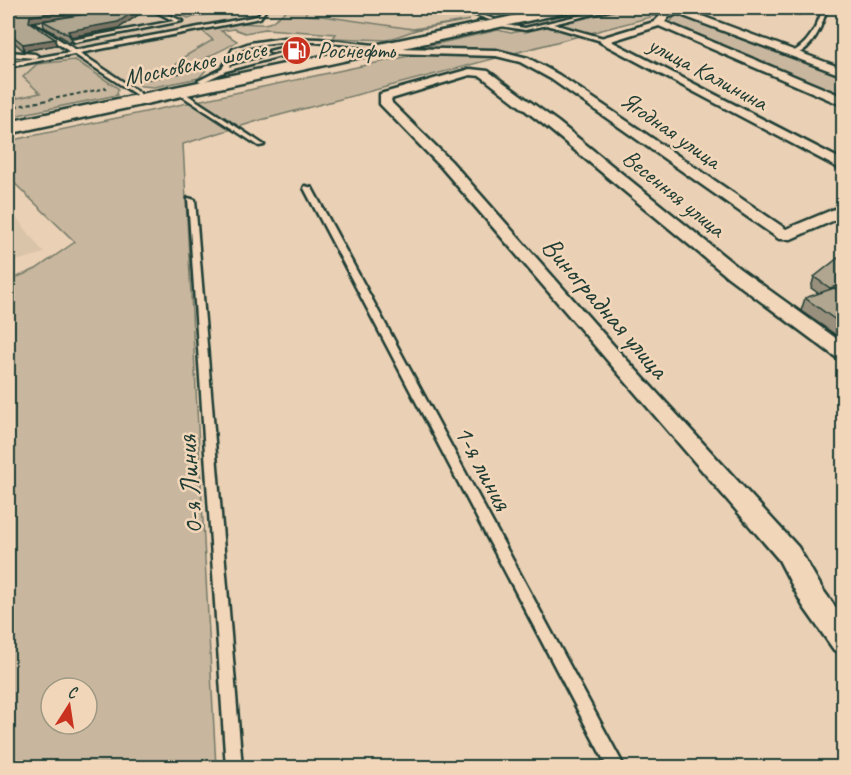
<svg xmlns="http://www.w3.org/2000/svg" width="851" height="775" font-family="Caveat,sans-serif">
<rect width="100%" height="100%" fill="#ead0b4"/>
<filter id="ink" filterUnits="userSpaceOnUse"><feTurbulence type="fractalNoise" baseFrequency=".0167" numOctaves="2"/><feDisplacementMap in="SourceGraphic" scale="12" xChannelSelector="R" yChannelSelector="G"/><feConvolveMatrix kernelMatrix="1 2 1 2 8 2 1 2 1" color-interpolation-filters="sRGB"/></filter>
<g filter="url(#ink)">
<path fill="#d9c3a9" d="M8 8H530L417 29 323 15H278L199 30 213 40 182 58 171 70 111 83 75 60 41 93 8 100Z
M8 207 44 253 8 263Z"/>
<path fill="#c8b79e" stroke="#747a69" stroke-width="1.5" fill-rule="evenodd" d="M165 8H230L234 10 188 18Z
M289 8 308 9 305 15 322 16 413 29 470 20 416 30 387 40 333 38 336 34 265 29 245 33 234 29 221 31 237 41C223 52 212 52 199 63L206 70 199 78 154 87 141 86 132 79 171 70 182 58 213 40 201 30C213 28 227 23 239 23 269 24 265 29 289 8Z
M594 8H609L525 27 504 24 519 21 525 23Z
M625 8H633L655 16 261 120 183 144 216 767H8V281L36 269 75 242 8 177V141L428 52 423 47 498 30 511 33ZM51 688H87V724H51Z
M683 15 843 77V97L668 25 675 16Z
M75 60 118 88 117 95 8 117V100L40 93 23 77 37 64Z"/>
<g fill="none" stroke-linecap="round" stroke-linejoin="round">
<defs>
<path id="service" d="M149 8H154L182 21 75 42 72 40 174 21Z
M263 8H267L260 18 80 53 140 93V95L138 96 74 54 8 67V63L70 52 32 26 34 24 76 50 258 16Z
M456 8H461L494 19 490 20Z
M612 8H618L553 24 607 39 605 42 547 25 525 30 478 22 480 21 525 28Z
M713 8H721L686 14 684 13Z
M782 8 798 10 800 8H804L799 13Z
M823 8H827C822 26 812 53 791 55V53C809 44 817 27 823 8Z
M284 38 320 39 374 45 371 47C326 43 280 35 237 51L229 67 281 53 284 55 226 71 203 82 198 81 222 69 233 49 250 43Z
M302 43 304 46 272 53 269 51Z
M8 52 35 54 38 56 35 58 8 56Z
M176 90H180L264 145 259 146 176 92Z
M305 186 312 188 625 768H608L304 188Z
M188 198 195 200 242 768H226Z"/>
<path id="minor" d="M666 8 683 9 844 69V76L678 14 669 17 665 22 844 97V106L659 26 611 41 844 161V171L600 42 601 38 654 22 663 13 670 11Z
M394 48 496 50 528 58 559 75 786 229 844 205V216L791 239H779L551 79 520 62 496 56 390 53 389 51Z
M470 69 488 71 558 122 740 269 844 344V360L837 358 728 277 548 128 481 76 470 75 391 99 392 103 451 161 615 347 798 547 823 590 844 619V654L834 650 803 606 779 560 441 167 380 104V94Z"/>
<path id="primary" d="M551 8H576L569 12 8 134V122Z"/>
</defs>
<use href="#service" stroke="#1f3d34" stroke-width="5"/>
<use href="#minor" stroke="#1f3d34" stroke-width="5"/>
<use href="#primary" stroke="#1f3d34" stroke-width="5"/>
<path stroke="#1f3d34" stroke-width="1.5" stroke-dasharray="3 2" stroke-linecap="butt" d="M138 81 187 72"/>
<path stroke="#1f3d34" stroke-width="2" stroke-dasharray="4 3" stroke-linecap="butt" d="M8 108 107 88"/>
<use href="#service" fill="#f2d6b9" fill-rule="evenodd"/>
<use href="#minor" fill="#f2d6b9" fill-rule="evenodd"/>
<use href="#primary" fill="#f2d6b9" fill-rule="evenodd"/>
</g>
<path fill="#988f7c" stroke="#1f3d34" stroke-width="1.5" d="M8 8H148L119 28 71 37 72 43 44 27 43 21 67 17 32 22 31 23 55 39 56 45 24 51 8 37Z
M814 277 843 291 842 293 843 294V333L836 335 801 311 805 298 819 294 811 288Z"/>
<path fill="#7c7465" stroke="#1f3d34" stroke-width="1.5" d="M90 8H133L32 22 31 28 29 22 30 16Z
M139 8H148L119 28 70 37 68 31Z
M55 39 56 45 24 51 23 44Z
M843 283V291L837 296 827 299 830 288Z
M843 322V333L836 335 840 323Z"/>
<path fill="#b1a690" stroke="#1f3d34" stroke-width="1.5" d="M8 8H90L30 16 29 22 55 39 23 44 8 32Z
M121 8H139L118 22 68 31 71 36 43 21Z
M843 254V283L841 285 830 288 814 277Z
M834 288 843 294V322L840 323 805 298Z"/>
</g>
<defs>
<symbol id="fuel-disc" viewBox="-11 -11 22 22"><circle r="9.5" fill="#c8321e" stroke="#f2d6b9"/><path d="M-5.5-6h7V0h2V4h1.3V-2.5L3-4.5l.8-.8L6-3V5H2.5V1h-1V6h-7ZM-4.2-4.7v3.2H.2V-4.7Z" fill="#fff"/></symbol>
</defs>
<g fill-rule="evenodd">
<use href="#fuel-disc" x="280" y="34" width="33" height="33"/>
</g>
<g text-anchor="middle" stroke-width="5" stroke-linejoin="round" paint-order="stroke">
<g font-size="24" fill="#1f3d34" stroke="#f2d6b9" text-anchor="start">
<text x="317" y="58">Роснефть</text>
</g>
<g font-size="24" fill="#1f3d34" stroke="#f2d6b9">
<text transform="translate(195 63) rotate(-12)" y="8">Московское шоссе</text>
<text transform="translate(708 73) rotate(28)" y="8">улица Калинина</text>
<text transform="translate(671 130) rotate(35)" y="8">Ягодная улица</text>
<text transform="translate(674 193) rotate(39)" y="8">Весенняя улица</text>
</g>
<g font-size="28" fill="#1f3d34" stroke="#f2d6b9">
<text transform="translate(606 307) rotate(49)" y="10">Виноградная улица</text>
<text transform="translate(484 467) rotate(62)" y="10">1-я линия</text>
<text transform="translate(189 485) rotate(-94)" y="10">0-я Линия</text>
</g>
</g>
<rect width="851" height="775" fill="none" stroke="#f2d6b9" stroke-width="30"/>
<rect x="15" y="15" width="821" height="745" fill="none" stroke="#1f3d34" stroke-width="2" filter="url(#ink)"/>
<g transform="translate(69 706) rotate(12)"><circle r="28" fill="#f2d6b9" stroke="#9e9984" stroke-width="1.5"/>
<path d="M0-4.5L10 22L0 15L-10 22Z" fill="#c8321e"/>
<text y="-9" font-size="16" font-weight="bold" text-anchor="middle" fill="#1f3d34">С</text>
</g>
</svg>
